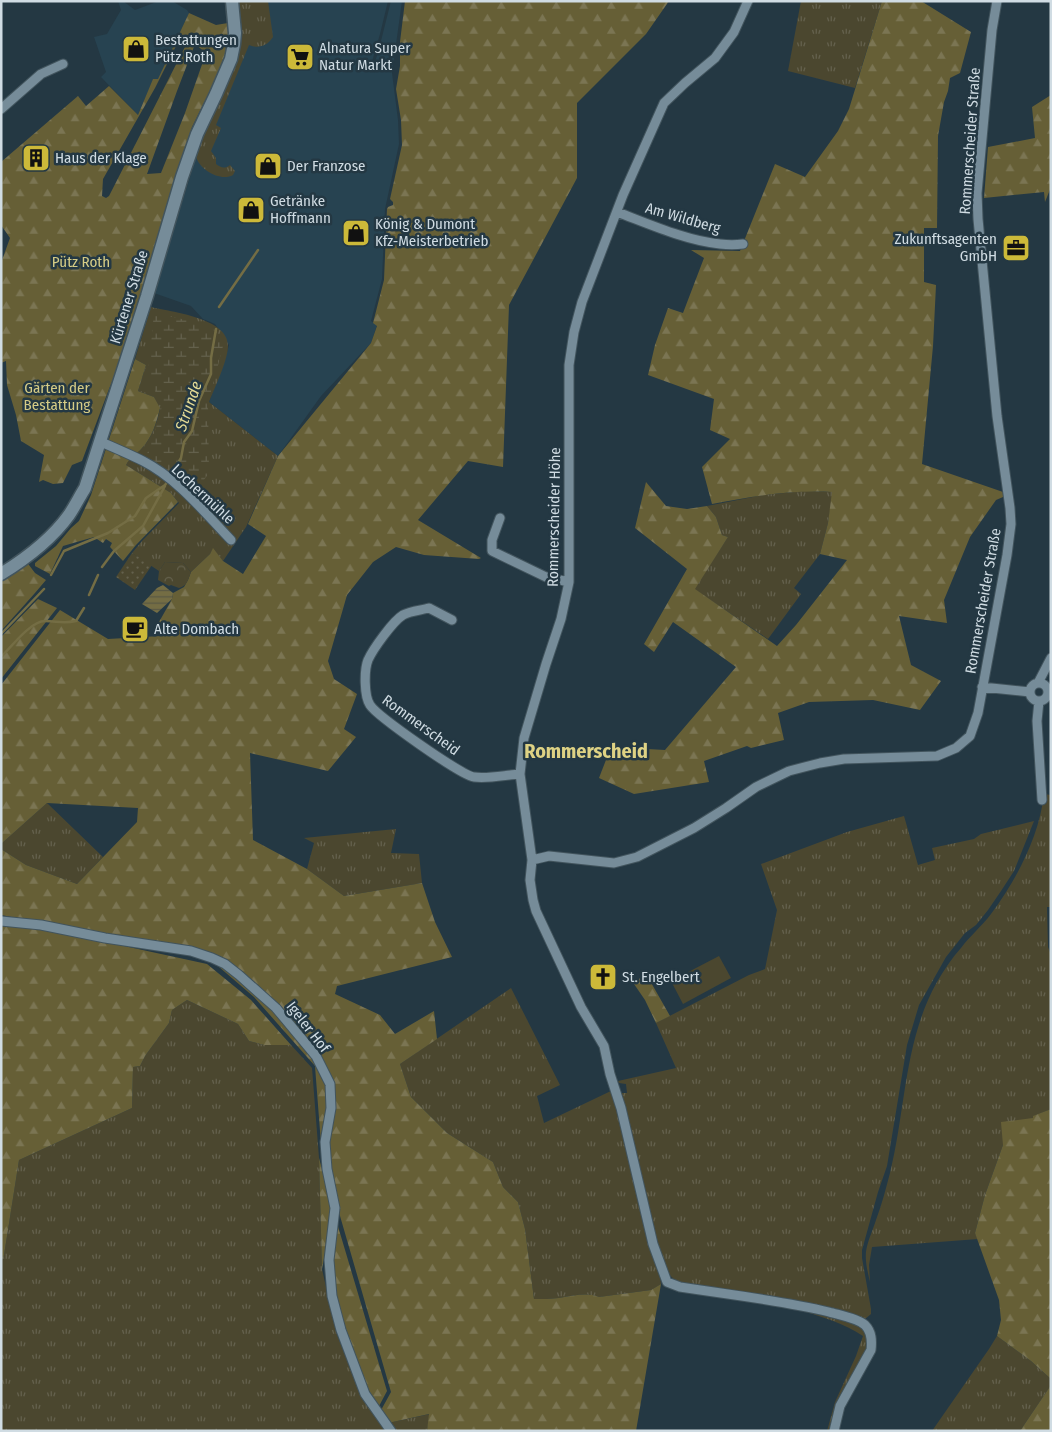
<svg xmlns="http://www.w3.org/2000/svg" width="1052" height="1432" font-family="'Fira Sans Condensed',sans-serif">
<defs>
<pattern id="grass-tufts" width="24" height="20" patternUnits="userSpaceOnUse" patternTransform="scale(1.25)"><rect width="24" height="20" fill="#4b472f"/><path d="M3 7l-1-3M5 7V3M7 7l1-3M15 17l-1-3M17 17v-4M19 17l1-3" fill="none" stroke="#64614d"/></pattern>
<pattern id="forest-firs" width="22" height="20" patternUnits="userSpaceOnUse" patternTransform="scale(1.25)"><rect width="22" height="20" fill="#665f36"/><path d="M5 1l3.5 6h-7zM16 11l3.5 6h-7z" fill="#7b7553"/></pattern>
<pattern id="wetland-marsh" width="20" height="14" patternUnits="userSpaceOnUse" patternTransform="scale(1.25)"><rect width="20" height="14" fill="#4b472f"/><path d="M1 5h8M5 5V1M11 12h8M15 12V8" fill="none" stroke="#64614d"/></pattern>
<pattern id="park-crowns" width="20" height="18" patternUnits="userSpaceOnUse" patternTransform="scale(1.25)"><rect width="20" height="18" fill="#4b472f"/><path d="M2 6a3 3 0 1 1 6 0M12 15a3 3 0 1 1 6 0" fill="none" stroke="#64614d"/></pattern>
<pattern id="garden-dots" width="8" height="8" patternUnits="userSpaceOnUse" patternTransform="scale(1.25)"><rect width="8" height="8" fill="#4b472f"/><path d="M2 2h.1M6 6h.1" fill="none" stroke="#64614d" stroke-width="1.8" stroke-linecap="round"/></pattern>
<pattern id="water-rules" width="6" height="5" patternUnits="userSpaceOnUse" patternTransform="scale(1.25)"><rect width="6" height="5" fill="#746d44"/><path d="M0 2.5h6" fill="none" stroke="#595844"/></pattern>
</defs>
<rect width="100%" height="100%" fill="#243843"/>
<path fill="#274351" d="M118 1H123L135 10 159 1H172L187 10 189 13 158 80H153L138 115 101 77 106 72 94 37 107 34 121 10Z
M238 1H388L380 34 371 65 374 64 378 53 391 1H402L392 73 398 120 399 144 385 209 382 279 371 321 377 325 371 343 321 396 278 456 209 402 224 362 229 345 215 324 203 319 191 306 154 293 204 132 227 85 238 56 242 30Z"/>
<path fill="url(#grass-tufts)" d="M238 1H268L273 37C267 46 259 49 249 45L216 125 221 128 211 151 216 158V164C221 168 225 169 230 165L235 171 233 175C221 182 200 170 196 157L204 132 227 85 238 56 242 30Z
M801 1H882L855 88 788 71Z
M151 307C171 312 230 318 228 347 227 362 215 387 209 402L278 456 246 527 223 561 213 549 210 554 191 572 183 563 165 562 159 571 132 553 142 541 179 503 171 493 126 465C130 457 137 454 142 448 152 438 157 422 160 409L154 397 138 391 146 365 135 359Z
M805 491 833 492 828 523 820 554 794 588 801 594 768 639 694 589 728 537 722 535 716 517 707 506 763 495Z
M1044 794 1051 795V907H1047L1048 947 1051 955V1109L1034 1116 1033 1118 1003 1145 985 1195 975 1233 978 1239 872 1247 869 1265 870 1282C868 1273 865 1262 866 1252 867 1242 873 1230 876 1220 882 1204 886 1188 890 1173 906 1108 904 1041 937 982 944 970 952 958 961 948 970 936 982 926 991 914 1017 879 1039 837 1044 794Z
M47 803 103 857 77 884 26 865 1 849V844Z
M904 816 918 865 935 860 932 848 974 839 981 834 1034 821 1014 871 1001 891 988 910 976 925 965 933 946 957 919 1005 907 1045 887 1166 878 1192 862 1250V1258L871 1309V1314L865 1319C809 1298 747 1294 687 1286 664 1278 663 1263 657 1242L621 1093H627L626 1084 619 1083 618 1081 676 1068 656 1023 749 975 765 969 777 910 761 864 847 832Z
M396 829 391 853 419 854 422 883 344 896 307 869 314 843 304 838Z
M511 988 560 1085 537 1096 544 1123 613 1090 658 1262 661 1284 651 1290 599 1297C585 1292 573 1296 559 1298 551 1299 543 1299 534 1299L525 1229 518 1202 503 1187 493 1162 447 1133 411 1097 400 1064Z
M187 1000 238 1024 249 1041 264 1045H291L312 1068 319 1158 322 1269 336 1332 358 1389 388 1431H1V1263L4 1255 19 1160 132 1108 133 1067 140 1066 145 1056 169 1023 172 1010Z
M808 1309 856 1323C868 1332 870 1338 865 1352L831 1431H827L835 1402 856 1356 863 1336C844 1323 822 1317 800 1310Z
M997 1336 1031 1361 1051 1379V1385L1020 1431H932L989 1349Z
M430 1414 427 1431H394L388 1423Z"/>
<path fill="url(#forest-firs)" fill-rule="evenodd" d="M405 1H669L646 34 577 103V178L509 305 503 467 468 461 418 520 481 558 479 559 424 555 396 547 373 562 347 595 328 661 334 679 357 694 344 729 356 737 328 771 250 753 253 840 307 869 344 896 422 883 435 922 452 957 337 986 335 994 380 1015 395 1034 434 1011 437 1039 400 1064 411 1097 447 1133 493 1162 503 1187 518 1202 525 1229 534 1299C543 1299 551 1299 559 1298 573 1296 586 1292 599 1297L651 1290 661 1284 636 1431H427L429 1414 388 1423 380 1412 391 1392 338 1209 327 1155 335 1108V1085L328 1070 278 1013 320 1065 331 1091 322 1157 315 1066 254 997 197 948 99 934 1 915V849L26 865 77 884 137 822 138 808 47 803 1 844V685L60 610 108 639 161 636 159 622 172 599 173 593 184 587 188 580 191 572 210 554 213 548 223 561 243 574 266 536 248 524 278 456 371 343 377 326 373 323 384 280 387 209 388 207 393 205V202L390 199 402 145 401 120 396 89 400 66V42Z
M882 1H921L971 32 960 73 950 78 948 91 944 102 938 136 937 228H924V282L936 285 933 346 922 464 1003 492V497L996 500 970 537 944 600 947 623 899 616 911 665 941 681 920 710 873 700 809 702 778 713 784 740 751 748 747 746 704 761 709 782 634 794 599 778 611 747 665 750 736 667 673 622 654 652 644 644 687 569 635 528 646 482 666 506 687 509 707 506 716 517 722 535 728 537 695 589 777 646 796 625 847 560 820 554 828 523 832 492C790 490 754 496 712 504L702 467 730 439 710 430 714 399 648 375 655 345 668 308 683 313 704 258 691 250 740 251 775 164 805 177 838 131 849 109Z
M189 13 216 25 228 23 229 39 226 52 215 81 192 127 122 358 109 389 82 461 72 465 63 483 53 484 43 480 39 482 44 455 21 441 16 415 7 385 6 361 1 363V263L10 238 1 225V162L78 96 86 106 109 86 138 115 153 79H158ZM181 36 188 41 109 196 106 198 102 196 103 179 155 88ZM195 44 206 53 185 113 161 173 147 174 177 91Z
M1051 95V187L1045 202 1044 192 984 198 988 147 1035 138 1032 107Z
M135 359 146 365 138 391 154 397 160 408C157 421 152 438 142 448 137 454 130 457 126 465L171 493 178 502 136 545 123 561 110 547 112 543 106 539 103 543 94 537 63 546 50 574 35 566V563L56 546 71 528 79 521 91 495Z
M26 561 35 573 46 580C32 597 16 614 1 631V577Z
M38 599 57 608 1 679V637Z
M1 925 46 929 207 964 251 1000 291 1045H264L249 1041 238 1024 187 1000 172 1010 169 1023 145 1056 140 1066 133 1067 132 1108 19 1160 4 1255 1 1263Z
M643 975 649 979 670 1016 656 1023 645 1000 634 984Z
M1051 1109V1379L1031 1361 997 1336 1001 1320 999 1300 975 1233 985 1195 1003 1145 1001 1122 1033 1118V1116Z
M319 1158 333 1209 322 1269Z
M337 1223 387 1391 378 1408 368 1396 343 1329 330 1267Z
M1051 1385V1431H1020Z"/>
<path fill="url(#wetland-marsh)" d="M154 313 210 325 224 342 208 404 209 473 193 495 145 460 157 425 161 406 148 373Z"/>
<path fill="url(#park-crowns)" d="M165 562 183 563 191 572C188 580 187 586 179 588L171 585 169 586 158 580 159 571Z"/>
<path fill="url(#garden-dots)" d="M132 553 152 565 135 590 116 577Z"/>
<path fill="#4b472f" d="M719 956 731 978 683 1004 671 981Z"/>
<path fill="url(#water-rules)" d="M163 585 173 593 172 599 157 613 142 604 157 588Z"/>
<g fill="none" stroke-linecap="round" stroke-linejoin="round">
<path stroke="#746d44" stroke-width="2.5" d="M219 307 258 250
M170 476 181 458 184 442 192 431 199 401 211 374V358L216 329
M102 567 114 551 143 526 165 486
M51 575 64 551 108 533 135 516 146 498 165 485 168 481
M89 595 98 575
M1 634 44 589
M1 656 3 655C12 646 31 621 45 621 57 621 63 624 76 621L84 608"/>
<defs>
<path id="street" d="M748 1 734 32 715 58 685 83 664 103 623 195 582 302 574 332 569 365V582L561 619 546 664 524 738 520 774 532 860 530 880 533 900 536 911 581 1007 604 1046 610 1074 621 1108 653 1244 667 1282 680 1287C730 1295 780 1300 829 1312 839 1315 857 1318 865 1325 872 1332 872 1341 871 1350L840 1406 834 1431
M1 109 41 74 63 64
M617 212C649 224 687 241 720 244 728 245 736 245 743 244
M101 442C115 448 129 454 143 461 178 479 204 512 231 540
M500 518 492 540V551L546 577 569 582
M452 620 429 608C422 610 410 611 403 615 393 621 373 649 368 660 364 670 364 696 370 705 377 716 462 776 474 777 488 779 505 775 520 774
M1038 683 1051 658
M1030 692a9 9 0 1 1 18 0a9 9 0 1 1-18 0Z
M982 687 1030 692
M1039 701 1037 721 1042 800
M532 860 549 856 614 863 637 857 694 828 726 808 756 787 789 771 820 763 844 759 937 756 956 748 970 736 978 713 1007 555 1011 524 1010 508 997 416 978 219 977 193 992 30 997 1
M1 921 41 925 105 938 191 951 212 958 225 964 239 975 276 1008 316 1056 330 1084 331 1108 325 1142 327 1169 335 1208 329 1260 332 1296 341 1330 365 1394 391 1431"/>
<path id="secondary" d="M1 574C27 558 51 540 69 515 75 506 80 496 85 488L147 296 182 177 197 134 216 94 231 59 234 44 235 33 232 1"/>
</defs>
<use href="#street" stroke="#42545d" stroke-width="11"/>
<use href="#secondary" stroke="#42545d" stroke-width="15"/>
<use href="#street" stroke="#768c99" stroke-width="9"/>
<use href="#secondary" stroke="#768c99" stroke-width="12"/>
</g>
<defs>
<symbol id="shop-square" viewBox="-11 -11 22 22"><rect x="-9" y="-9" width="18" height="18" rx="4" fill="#ccb939" stroke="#243843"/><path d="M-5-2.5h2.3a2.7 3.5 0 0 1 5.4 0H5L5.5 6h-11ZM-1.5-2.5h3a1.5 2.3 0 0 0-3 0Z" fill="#111"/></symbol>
<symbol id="supermarket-square" viewBox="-11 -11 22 22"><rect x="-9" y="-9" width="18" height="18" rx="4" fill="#ccb939" stroke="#243843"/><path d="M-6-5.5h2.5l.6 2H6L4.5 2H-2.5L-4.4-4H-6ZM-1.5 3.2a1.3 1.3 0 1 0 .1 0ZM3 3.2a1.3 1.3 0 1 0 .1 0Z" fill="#111"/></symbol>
<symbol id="building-square" viewBox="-11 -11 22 22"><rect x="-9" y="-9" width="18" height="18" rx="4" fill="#ccb939" stroke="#243843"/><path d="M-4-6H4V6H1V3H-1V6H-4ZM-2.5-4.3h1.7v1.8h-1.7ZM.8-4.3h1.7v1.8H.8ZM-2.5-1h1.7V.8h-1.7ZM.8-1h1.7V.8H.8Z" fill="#111"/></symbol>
<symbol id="office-square" viewBox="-11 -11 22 22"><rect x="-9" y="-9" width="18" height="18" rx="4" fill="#ccb939" stroke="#243843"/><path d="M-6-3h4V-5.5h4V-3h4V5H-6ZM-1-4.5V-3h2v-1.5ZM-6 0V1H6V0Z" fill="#111"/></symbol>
<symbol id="cafe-square" viewBox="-11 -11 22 22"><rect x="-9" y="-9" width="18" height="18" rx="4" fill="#ccb939" stroke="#243843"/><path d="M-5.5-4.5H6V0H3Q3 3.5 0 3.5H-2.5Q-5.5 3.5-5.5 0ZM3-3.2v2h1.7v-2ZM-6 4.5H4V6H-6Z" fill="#111"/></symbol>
<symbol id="church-square" viewBox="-11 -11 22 22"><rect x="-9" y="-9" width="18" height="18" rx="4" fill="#ccb939" stroke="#243843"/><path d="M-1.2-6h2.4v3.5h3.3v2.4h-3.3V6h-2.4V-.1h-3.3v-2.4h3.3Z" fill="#111"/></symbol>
</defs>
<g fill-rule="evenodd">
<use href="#shop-square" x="120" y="33" width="32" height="32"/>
<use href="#supermarket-square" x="284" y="41" width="32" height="32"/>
<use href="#building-square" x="20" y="142" width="32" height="32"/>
<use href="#shop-square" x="252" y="150" width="32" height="32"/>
<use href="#shop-square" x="235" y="194" width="32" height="32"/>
<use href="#shop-square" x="340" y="217" width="32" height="32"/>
<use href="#office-square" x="1000" y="232" width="32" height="32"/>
<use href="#cafe-square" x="119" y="613" width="32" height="32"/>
<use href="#church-square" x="587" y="961" width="32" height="32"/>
</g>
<g text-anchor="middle" stroke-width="5" stroke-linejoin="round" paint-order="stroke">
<g font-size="15" fill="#d0dce3" stroke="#243843" text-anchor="start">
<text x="155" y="45">Bestattungen<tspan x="155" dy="17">Pütz Roth</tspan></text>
<text x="319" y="53">Alnatura Super<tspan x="319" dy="17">Natur Markt</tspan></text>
<text x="55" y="163">Haus der Klage</text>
<text x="287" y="171">Der Franzose</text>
<text x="270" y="206">Getränke<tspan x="270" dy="17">Hoffmann</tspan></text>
<text x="375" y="229">König &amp; Dumont<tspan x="375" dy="17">Kfz-Meisterbetrieb</tspan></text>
<text x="997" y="244" text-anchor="end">Zukunftsagenten<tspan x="997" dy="17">GmbH</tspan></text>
<text x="154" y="634">Alte Dombach</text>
<text x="622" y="982">St. Engelbert</text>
</g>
<g font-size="15" fill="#d0dce3" stroke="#243843">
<text transform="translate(970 141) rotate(-86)" y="5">Rommerscheider Straße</text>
<text transform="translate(683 218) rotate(16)" y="5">Am Wildberg</text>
<text transform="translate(129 297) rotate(-73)" y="5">Kürtener Straße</text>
<text transform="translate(203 494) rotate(43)" y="5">Lochermühle</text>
<text transform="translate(554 517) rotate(-89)" y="5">Rommerscheider Höhe</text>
<text transform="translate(983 601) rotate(-80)" y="5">Rommerscheider Straße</text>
<text transform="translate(421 725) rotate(36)" y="5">Rommerscheid</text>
<text transform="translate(308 1027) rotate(52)" y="5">Igeler Hof</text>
</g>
<g font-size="15" fill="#d6cc86" stroke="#243843">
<text x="81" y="267">Pütz Roth</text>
<text x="57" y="393">Gärten der<tspan x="57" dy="17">Bestattung</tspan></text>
</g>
<g font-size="16" font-style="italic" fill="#e5db95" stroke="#243843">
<text transform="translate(188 406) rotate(-71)" y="6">Strunde</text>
</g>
<g font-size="20" font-weight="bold" fill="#ded284" stroke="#243843">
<text x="586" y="758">Rommerscheid</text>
</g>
</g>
<rect width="1052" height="1432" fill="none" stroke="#d0dce3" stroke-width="5"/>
</svg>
